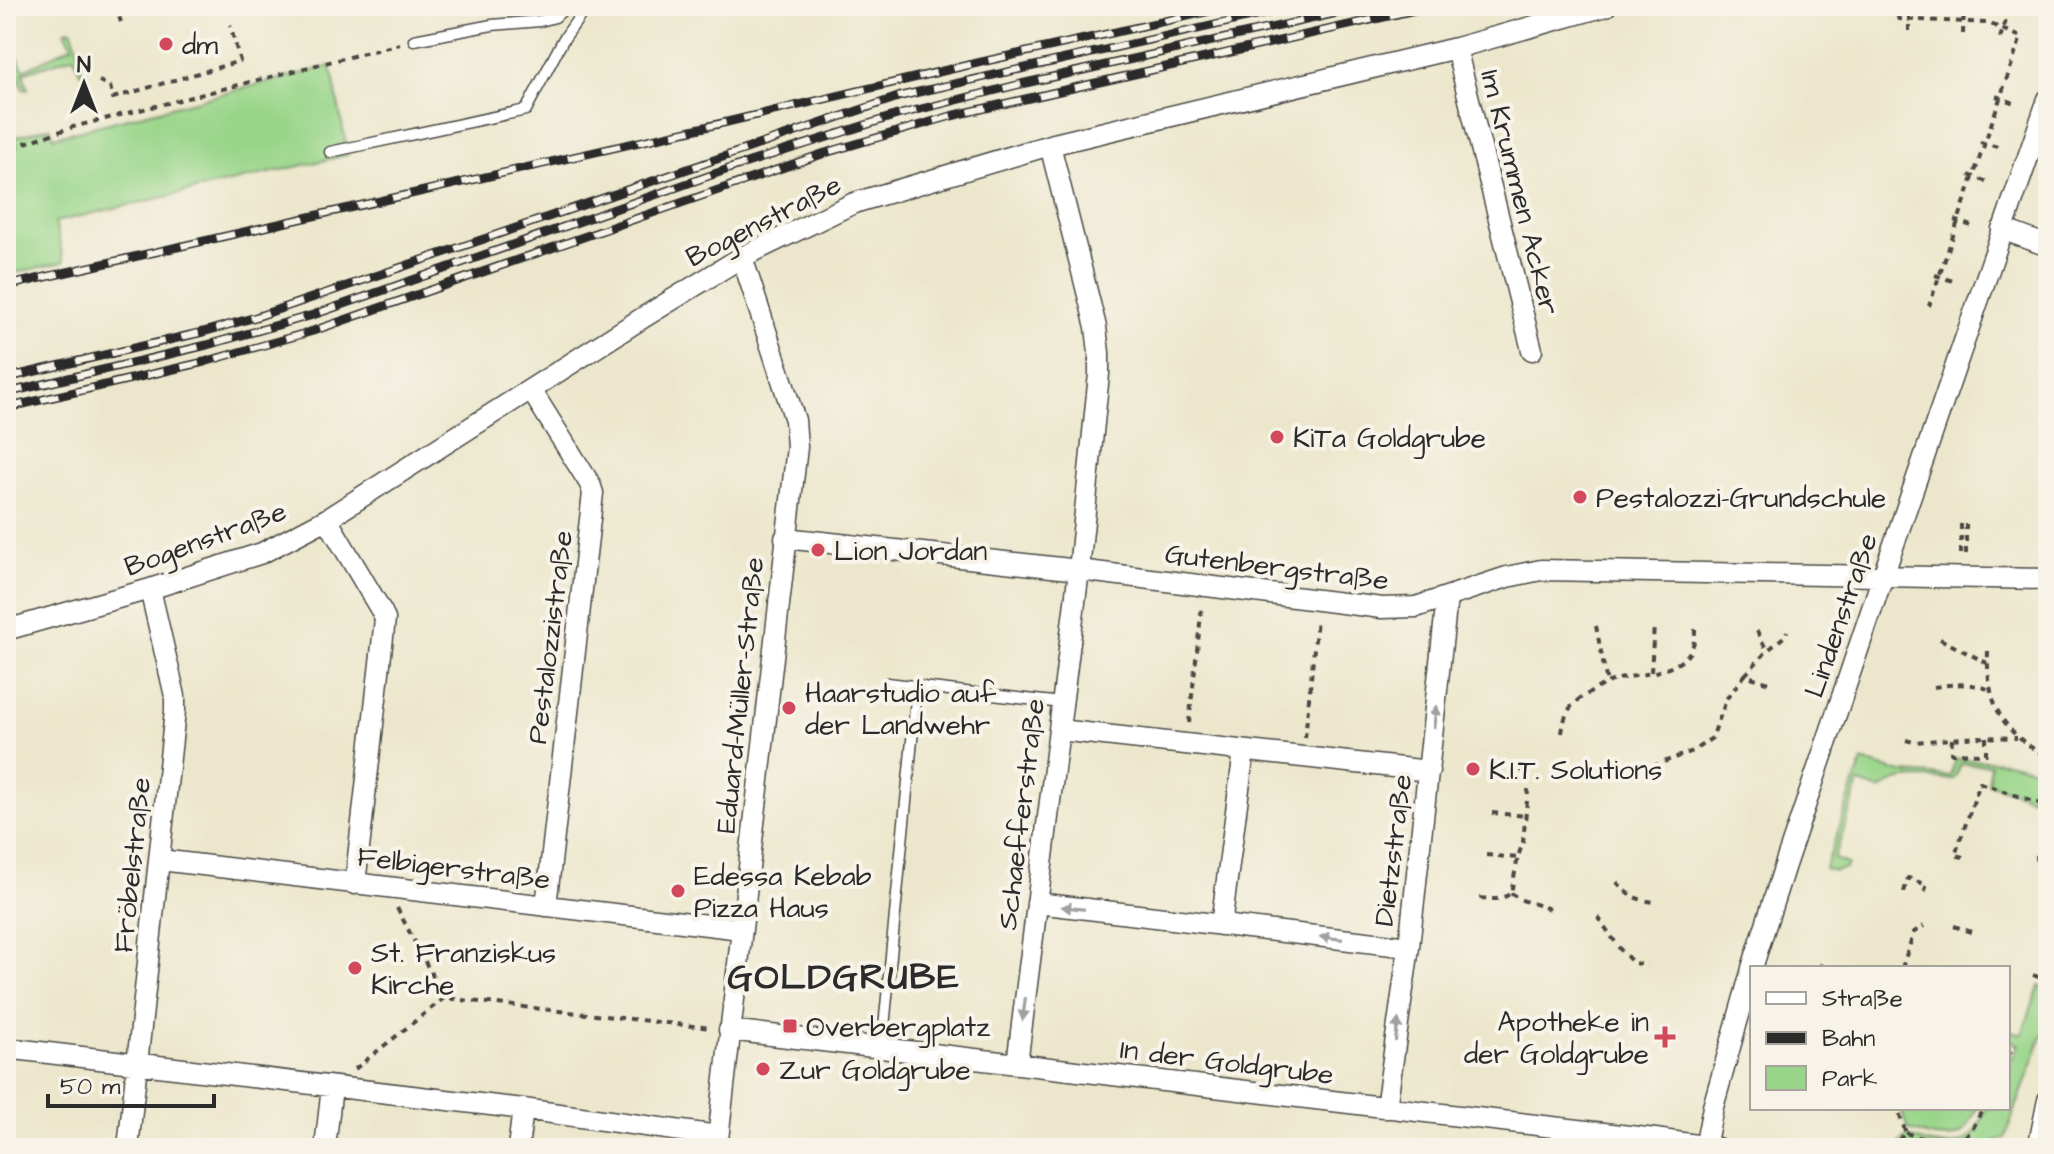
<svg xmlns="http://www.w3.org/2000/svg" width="2054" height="1154" font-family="'Architects Daughter',sans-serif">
<rect width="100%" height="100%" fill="#f7f3e8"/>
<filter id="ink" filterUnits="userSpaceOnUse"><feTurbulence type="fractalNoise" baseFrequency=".0125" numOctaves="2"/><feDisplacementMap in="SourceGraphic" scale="16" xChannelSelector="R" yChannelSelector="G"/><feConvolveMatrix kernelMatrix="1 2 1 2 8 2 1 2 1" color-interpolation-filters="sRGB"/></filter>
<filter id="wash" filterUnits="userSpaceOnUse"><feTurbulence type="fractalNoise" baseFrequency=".006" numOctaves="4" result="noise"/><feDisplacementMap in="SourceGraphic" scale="32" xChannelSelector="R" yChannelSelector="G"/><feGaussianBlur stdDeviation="1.8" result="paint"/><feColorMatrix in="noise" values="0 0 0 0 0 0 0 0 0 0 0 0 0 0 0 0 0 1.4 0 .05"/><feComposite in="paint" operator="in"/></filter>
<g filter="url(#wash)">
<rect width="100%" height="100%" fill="#ece7cc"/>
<path fill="#99d589" stroke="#62805a" stroke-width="2" d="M68 29 72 31 84 69 80 73 74 56 23 73 28 89H23L13 59 16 55 24 70 72 46 65 31Z
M331 66 348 155 55 222 64 262 6 275V140L50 127 54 137Z
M1956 759 2007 762 2048 772V803L1988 783 1991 765 1961 764 1956 776 1953 779C1927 780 1902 772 1880 790L1859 783 1834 859 1848 864 1846 868 1834 871 1825 869 1862 761 1902 773 1950 776Z
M2039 986 2048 989V1020L2005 1138 1983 1148H1895L1907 1136C1927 1145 1960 1153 1975 1132 1980 1125 1983 1116 1987 1108H2008V1067L2019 1044 2012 1041 2008 1048V1030L2022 1035Z
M1900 1108H1921L1926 1113 1932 1108H1977C1973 1115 1970 1125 1964 1131 1951 1144 1923 1135 1908 1129Z"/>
</g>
<g filter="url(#ink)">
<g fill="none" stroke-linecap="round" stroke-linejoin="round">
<defs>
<path id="lane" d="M414 40 492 25 540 21 555 17 567 6
M330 152 526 110 563 40 587 6
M887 683 1062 703
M882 1048 916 699"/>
<path id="street" d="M1456 48 1532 350
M2002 229 2048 246
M531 390 590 484 593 493 546 906
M327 519 382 612 385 619 355 884
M785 538 1079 570 1382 608 1416 607 1507 577 1541 570 2048 579
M6 630 150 589 262 553 327 519 644 317 742 257 854 203 1050 145 1456 48 1606 6
M1059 730 1429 771
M160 860 741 929
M1037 903 1409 947
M1221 925 1244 751
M1752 968 1785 865 1883 576 2048 99
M729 1030 1655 1139 1717 1148
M6 1048 523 1109 718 1136
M1017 1064 1079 570 1099 374V353L1096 327 1050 145
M1386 1108 1409 947 1447 598
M128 1148 175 711V696L150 589
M325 1148 332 1087
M518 1148 523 1109
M717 1148 797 447 795 420 742 257
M1705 1148 1713 1107 1752 969
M2038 1148 2048 1100"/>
</defs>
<use href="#lane" stroke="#484743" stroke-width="13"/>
<use href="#street" stroke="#484743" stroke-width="23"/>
<path stroke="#484743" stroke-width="4" stroke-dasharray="6 6" stroke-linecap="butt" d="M115 6 121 22
M1893 6V11L1899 19 1988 23 2021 37 1929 306
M1909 31V6
M1963 34 1964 6
M2000 38 2010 9
M99 81 110 86 113 98 240 61 230 25
M1996 96 2017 104
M1980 142 2001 148
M13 147 73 127 400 44
M1969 175 1990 183
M1954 220 1974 227
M1935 275 1956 282
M1961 524V558
M1966 524V558
M2044 539V559
M1596 626 1607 683
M1757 631 1767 651
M2047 635 2048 651
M1940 639 1987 663
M1988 651C1986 702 2001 733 2048 757
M1651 672 1654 625
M1745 675 1767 651 1786 635 1787 631
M1934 687C1954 684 1971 682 1990 690
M1189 723 1202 605
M1562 733C1565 709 1572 702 1593 691 1598 688 1603 684 1609 682 1633 673 1673 676 1689 653 1694 646 1695 638 1695 629
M1305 738 1317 619
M1952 739 1951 753 1986 754V737
M1906 740 1913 742 1977 737 2017 738
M1653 766 1693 751 1712 738 1727 698 1745 675 1772 684
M1492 813 1527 816
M1486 855 1518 858
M1963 857 1955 855 1980 783 2048 806
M2036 861 2038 852
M1617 882C1628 896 1637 900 1655 902
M1904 892 1908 878 1927 885 1923 895
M1511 893C1522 903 1536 903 1549 909
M1480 898C1493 899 1500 901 1511 893L1518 857 1523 842 1529 780 1527 773 1510 763 1509 758
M397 908 444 998
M1598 917 1620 949 1633 963 1647 965
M1954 926 1971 932
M1819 965 1828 968
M1842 968H1843
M1902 968 1914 932 1924 926
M2033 975 2048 981
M2008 1056 2014 1045
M355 1069 444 998 711 1028
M1906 1133C1924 1139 1955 1149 1970 1132 1975 1125 1979 1116 1983 1108
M1890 1148 1906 1133 1897 1108"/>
<use href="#lane" stroke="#fff" stroke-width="10"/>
<use href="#street" stroke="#fff" stroke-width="20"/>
<defs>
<path id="rail" d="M6 286 727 122 964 66 1232 6
M6 378 203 332 256 317 901 96 1299 6
M6 393 207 345 313 315 737 166 897 115 1021 84 1368 6
M6 408 204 362 313 331 825 153 951 116 1432 6"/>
</defs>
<use href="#rail" stroke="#2b2b2b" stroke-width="9"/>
<use href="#rail" stroke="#f7f3e8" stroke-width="6" stroke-dasharray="18" stroke-linecap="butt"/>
</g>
<defs><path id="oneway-solid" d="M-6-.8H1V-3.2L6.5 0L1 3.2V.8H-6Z" transform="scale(2)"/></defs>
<g fill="#a0a0a0">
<use href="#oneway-solid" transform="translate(1435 717) rotate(-84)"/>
<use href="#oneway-solid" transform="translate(1073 908) rotate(-173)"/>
<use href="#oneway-solid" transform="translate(1331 938) rotate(-173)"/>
<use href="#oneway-solid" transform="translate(1024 1009) rotate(97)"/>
<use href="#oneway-solid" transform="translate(1397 1030) rotate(-82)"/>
</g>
</g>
<g fill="#d1495b" stroke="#f7f3e8" stroke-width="3">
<circle cx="166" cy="44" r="8"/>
<circle cx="1277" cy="437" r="8"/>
<circle cx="1580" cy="497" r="8"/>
<circle cx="818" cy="550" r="8"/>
<circle cx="789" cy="708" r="8"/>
<circle cx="1473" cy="769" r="8"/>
<circle cx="678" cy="891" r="8"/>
<circle cx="355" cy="968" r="8"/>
<rect x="782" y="1018" width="16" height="16" rx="4"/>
<path d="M1661 1025h8v8h8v8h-8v8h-8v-8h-8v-8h8z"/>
<circle cx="763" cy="1069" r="8"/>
</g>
<g text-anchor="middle" stroke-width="8" stroke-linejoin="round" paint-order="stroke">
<g font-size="28" fill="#2b2b2b" stroke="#f7f3e8" text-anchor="start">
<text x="182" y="54">dm</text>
<text x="1293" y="447">KiTa Goldgrube</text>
<text x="1596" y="507">Pestalozzi-Grundschule</text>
<text x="834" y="560">Lion Jordan</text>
<text x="805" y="702">Haarstudio auf<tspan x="805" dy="32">der Landwehr</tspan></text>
<text x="1489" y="779">K.I.T. Solutions</text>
<text x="694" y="885">Edessa Kebab<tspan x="694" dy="32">Pizza Haus</tspan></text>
<text x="371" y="962">St. Franziskus<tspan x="371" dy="32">Kirche</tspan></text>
<text x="1649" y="1031" text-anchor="end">Apotheke in<tspan x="1649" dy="32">der Goldgrube</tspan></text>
<text x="806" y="1036">Overbergplatz</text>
<text x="779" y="1079">Zur Goldgrube</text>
</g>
<g font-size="28" fill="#2b2b2b" stroke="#f7f3e8">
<text transform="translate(1521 192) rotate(76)" y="10">Im Krummen Acker</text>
<text transform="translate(763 220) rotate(-27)" y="10">Bogenstraße</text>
<text transform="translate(205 538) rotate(-20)" y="10">Bogenstraße</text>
<text transform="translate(1277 566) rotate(7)" y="10">Gutenbergstraße</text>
<text transform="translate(1840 615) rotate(-71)" y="10">Lindenstraße</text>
<text transform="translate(549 637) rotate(-83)" y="10">Pestalozzistraße</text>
<text transform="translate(739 695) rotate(-84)" y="10">Eduard-Müller-Straße</text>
<text transform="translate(1020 814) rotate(-83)" y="10">Schaefferstraße</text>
<text transform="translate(1392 850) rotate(-83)" y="10">Dietzstraße</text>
<text transform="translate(131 865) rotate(-84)" y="10">Fröbelstraße</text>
<text transform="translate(454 867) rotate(7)" y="10">Felbigerstraße</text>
<text transform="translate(1227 1061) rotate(7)" y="10">In der Goldgrube</text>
</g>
<g font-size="36" font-weight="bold" letter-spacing="2" fill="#2b2b2b" stroke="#f7f3e8">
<text x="844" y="988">GOLDGRUBE</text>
</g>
</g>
<rect width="2054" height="1154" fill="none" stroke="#f7f3e8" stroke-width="32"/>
<rect x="1750" y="966" width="260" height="144" fill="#f7f3e8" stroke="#a5a39c" stroke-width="2"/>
<rect x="1766" y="992" width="40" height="12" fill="#ffffff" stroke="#a5a39c" stroke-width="2"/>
<text x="1822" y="1006" font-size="24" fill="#2b2b2b">Straße</text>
<rect x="1766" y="1032" width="40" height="12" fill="#2b2b2b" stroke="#a5a39c" stroke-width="2"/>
<text x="1822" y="1046" font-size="24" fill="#2b2b2b">Bahn</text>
<rect x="1766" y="1066" width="40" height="24" fill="#99d589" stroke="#a5a39c" stroke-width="2"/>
<text x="1822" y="1086" font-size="24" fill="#2b2b2b">Park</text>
<g transform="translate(84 84)" stroke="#f7f3e8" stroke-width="6" paint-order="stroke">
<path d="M0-6L14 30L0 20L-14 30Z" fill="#2b2b2b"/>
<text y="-12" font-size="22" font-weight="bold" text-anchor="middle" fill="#2b2b2b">N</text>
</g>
<path d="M48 1094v12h166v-12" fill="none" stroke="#2b2b2b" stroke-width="4"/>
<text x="60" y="1094" font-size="24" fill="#2b2b2b" stroke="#f7f3e8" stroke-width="6" paint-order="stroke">50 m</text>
</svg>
